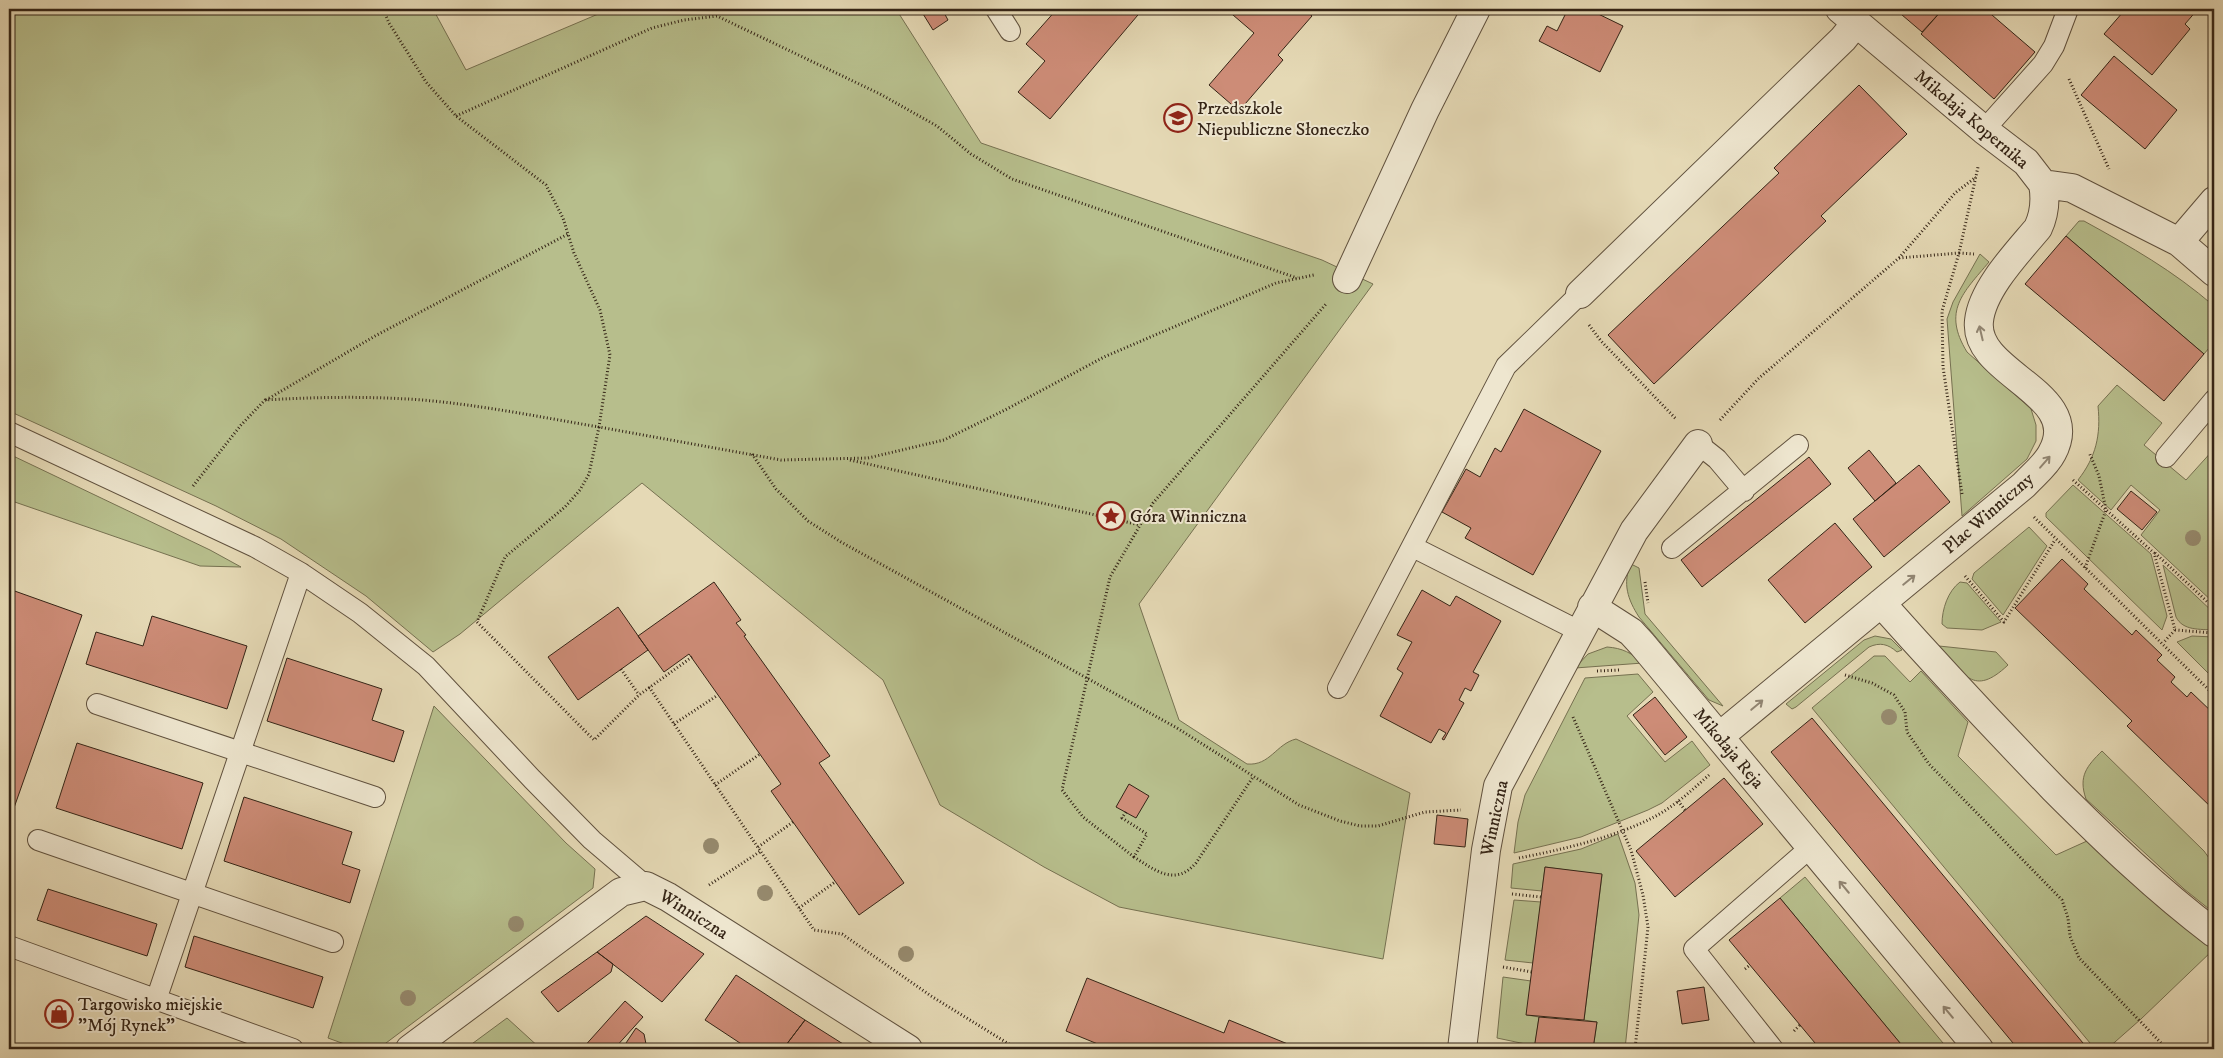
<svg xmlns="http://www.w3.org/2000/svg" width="2223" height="1058" font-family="'IM FELL DW Pica',serif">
<rect width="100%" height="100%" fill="#e5d9b5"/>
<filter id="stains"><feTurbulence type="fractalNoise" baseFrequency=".004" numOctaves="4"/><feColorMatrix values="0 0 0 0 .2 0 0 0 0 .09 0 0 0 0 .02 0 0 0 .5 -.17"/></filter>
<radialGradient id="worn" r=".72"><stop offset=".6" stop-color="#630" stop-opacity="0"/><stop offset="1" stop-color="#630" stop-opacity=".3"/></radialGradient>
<path fill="#b7be8c" stroke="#767151" d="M9 9H433L466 70 610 9H896L981 143 1322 260 1373 284 1139 604 1179 720 1247 764C1270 766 1276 744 1296 739L1410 793 1383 959 1119 907 1044 867 940 805 883 680 642 483 460 634 433 652 366 596 281 539 216 506 9 411Z
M2079 221H2084C2133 248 2172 270 2214 306V342L2204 354 2066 236Z
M1980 254 1989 262C1963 293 1942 311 1967 352L2031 409 2036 425V441L2027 459 1962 516 1947 319 1953 302Z
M2117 385 2162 423 2144 445 2186 480 2214 449V603L2141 535 2160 510 2131 485 2111 510 2078 480C2096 457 2101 435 2098 406Z
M9 454 210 550 241 567 200 566 9 500Z
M2073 485 2151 554 2167 616 2162 630 2046 517V513Z
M2029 527 2047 546 2003 615 1972 579 1974 573Z
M1631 564 1639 568 1645 614 1723 706 1709 700 1639 617C1628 600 1622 583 1631 564Z
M2163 565 2214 613V630C2200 629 2183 631 2176 617Z
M1960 582 1967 583 2001 622 1982 630 1947 628 1942 624C1942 609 1948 591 1960 582Z
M1875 636 1891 639 1902 650 1897 652C1888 644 1880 642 1869 647L1796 707 1792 709 1786 704 1864 640Z
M2192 636 2214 637V679L2177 642Z
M1939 646 1996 652 2008 665C1973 698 1964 674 1939 646Z
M1607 647C1622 648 1632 653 1643 663L1575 668 1588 654Z
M1874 656H1885L1910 682 1921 671 1968 722 1958 756 2056 855 2087 841 2127 879 2213 950 2141 1019 2107 1049H2095L1812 708Z
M1638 674 1653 692 1627 716 1665 762 1692 741 1710 765 1662 803 1648 810 1581 837 1514 853 1518 822 1525 795 1585 678Z
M434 706 566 843 595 869 593 888 378 1049H358L328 1038Z
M2102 751 2204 851 2214 865V913L2184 889 2086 799C2078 776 2087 766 2102 751Z
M1618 834 1635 883 1639 915 1625 1049H1593L1597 1022 1584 1020 1602 875 1545 867 1542 891 1511 888 1513 864 1581 849Z
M1805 877 1948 1049H1905L1780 898Z
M1514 900 1541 902 1533 963 1505 960Z
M1503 977 1531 981 1527 1015 1539 1017 1535 1046 1497 1038Z
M507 1018 541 1049H465Z"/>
<path fill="#cd8c77" stroke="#342416" d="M920 9H942L948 20 933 30Z
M1057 9H1143L1050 119 1018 92 1045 61 1026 44Z
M1226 9H1304L1312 16 1278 55 1283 60 1239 111 1209 85 1254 33Z
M1568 9H1588L1623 26 1600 72 1539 41 1547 26 1557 31Z
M1895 9H1943L1922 32Z
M1943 9H1985L2035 52 1994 99 1921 34Z
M2119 9H2198L2185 24 2190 29 2152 75 2104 34 2123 12Z
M2114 56 2177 110 2145 149 2081 95Z
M1859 85 1907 134 1821 216 1826 221 1654 384 1608 335 1779 173 1774 168Z
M2066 236 2204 354 2164 401 2025 284Z
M1524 409 1601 451 1533 575 1465 538 1471 528 1442 512 1466 469 1480 477 1495 448 1501 452Z
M1869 450 1896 483 1875 501 1848 468Z
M1809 457 1831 484 1702 587 1681 560Z
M1919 465 1950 502 1884 557 1853 519Z
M2131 491 2157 512 2142 530 2117 509Z
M1835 523 1872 567 1805 623 1768 580Z
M2062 559 2088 584 2084 589 2132 635 2136 630 2162 655 2157 660 2175 677 2171 682 2187 697 2191 692 2214 714 2212 722 2214 724V810L2127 726 2132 721 2015 608Z
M714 582 741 620 736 623 746 635 744 636 830 756 819 763 904 883 859 915 771 791 781 784 689 654 664 672 638 636Z
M9 589 82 615 9 822Z
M1422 590 1450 606 1456 596 1501 621 1473 672 1479 675 1471 691 1465 688 1459 700 1464 703 1444 740 1442 739 1446 733 1439 729 1431 743 1380 716 1403 673 1397 669 1412 642 1397 635Z
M618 607 648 650 578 700 548 657Z
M152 616 247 646 227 709 86 664 96 632 143 646Z
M287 658 382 689 372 720 404 731 394 762 267 721Z
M1655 697 1687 737 1665 755 1633 715Z
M1812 718 2088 1049H2018L1771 752Z
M77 743 203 783 182 849 56 808Z
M1724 778 1763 824 1675 897 1636 851Z
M1129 784 1149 796 1136 818 1116 807Z
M244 797 352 832 342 864 360 870 350 903 224 861Z
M1437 815 1468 819 1465 847 1434 844Z
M1545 867 1602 874 1584 1020 1526 1015Z
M48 889 157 924 147 956 37 920Z
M1780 898 1905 1049H1820L1800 1025 1729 940Z
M646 916 704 954 662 1002 597 952Z
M194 936 323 977 313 1008 185 967Z
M597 952 613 964 611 972 558 1012 541 992Z
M736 975 805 1020 783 1049H749L705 1020Z
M1087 978 1224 1033 1229 1020 1300 1049H1110L1066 1031Z
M1704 987 1709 1020 1682 1024 1677 991Z
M625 1001 643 1017 614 1049H582Z
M1539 1017 1597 1022 1593 1049H1534Z
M805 1020 851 1049H783Z
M636 1028 644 1034 647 1049H622Z"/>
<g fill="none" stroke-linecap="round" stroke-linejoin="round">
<defs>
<path id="lane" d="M996 9 1010 31
M1984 130 2043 64 2054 46 2068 9
M9 432 255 547 301 573 360 613 426 666 532 779 592 840 646 886
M1698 444 1717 459 1744 491
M2166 457 2214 400
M1413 547 1579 631
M1672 548 1798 445
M1338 688 1506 366 1580 294
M97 704 375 797
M38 840 333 942
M9 946 293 1049
M156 1000 301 573
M1773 1049 1694 949 1811 847"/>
<path id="street" d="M1840 9 1984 130 2026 162 2043 184 2072 188 2179 242 2214 272
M2179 242 2214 201
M1347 279 1425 110 1476 9
M1580 294 1843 39 1856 23
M1881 603C1937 666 1995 728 2054 789 2105 840 2157 890 2214 933
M1592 607 1631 632 1642 644 1979 1049
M1720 736 2024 485C2033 475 2046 465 2052 453 2085 392 1973 375 1979 321 1982 289 2018 252 2038 228 2045 213 2046 200 2043 184
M410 1049 621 892 646 886 668 897 908 1049
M1462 1049 1486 850 1498 786 1634 531 1698 444"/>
</defs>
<use href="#lane" stroke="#60513e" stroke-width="22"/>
<use href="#street" stroke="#60513e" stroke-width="30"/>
<path stroke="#342416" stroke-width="3" stroke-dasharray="1 2.5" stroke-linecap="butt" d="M2069 79 2109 169
M456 116 652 28 684 20 717 16 880 94 937 126 971 154 1012 179 1297 278
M1899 258 1959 253 1978 167
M1589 325 1601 341 1676 419
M266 400 375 336 568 234
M1720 420 1758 379 1899 258 1955 193 1976 177
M752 454 776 489 808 521 841 542 1177 728 1299 805 1340 821 1360 826H1378L1425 812 1461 810
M850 460 1140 525
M2073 480 2154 553 2175 630 2163 643
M193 486 241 425 265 400C317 397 369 396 422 400 481 405 540 417 599 427L610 355 600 310 574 253 563 218 546 185 456 116 426 82 389 23 383 9
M1962 494 1943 367 1942 311 1959 253 1974 254
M2034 517 2214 695
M2155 553 2214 608
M2085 568 2106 510 2099 476 2089 452
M1965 576 2004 622 2055 540
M1645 582 1648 603
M2175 630 2214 633
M692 657 639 695 594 740 477 622 505 557 565 507 580 490 589 474 599 427 781 460 868 458 944 440 1005 410 1104 357 1276 283 1314 275
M621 669 639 695
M1597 671 1620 670
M1845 675 1872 683 1894 695 1905 712 1907 732 1929 764 2062 900 2068 918 2070 936 2079 958 2164 1046
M649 687 814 930 842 934 931 996 1017 1049
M1573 717 1631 850 1643 895 1648 927 1635 1049
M674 724 718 695
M715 785 760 754
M1678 801 1685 810
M1126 812 1122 818 1147 834 1134 857C1155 870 1175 887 1196 863L1253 777
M758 847 793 822
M1134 857 1083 817 1062 790 1110 577 1153 503 1326 304
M1519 858C1561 850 1616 837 1654 817 1675 806 1692 790 1709 775
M709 885 761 851
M1512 894 1541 897
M799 908 835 882
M1503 967 1532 972
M1745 969 1750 965
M1794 1031 1800 1025
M1496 1047 1506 1049
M1101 1049 1102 1046"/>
<use href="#lane" stroke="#eee6cf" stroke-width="20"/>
<use href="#street" stroke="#eee6cf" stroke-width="28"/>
</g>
<g fill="#968a6e">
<circle cx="2193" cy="538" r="8"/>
<circle cx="1889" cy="717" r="8"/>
<circle cx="711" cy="846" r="8"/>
<circle cx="765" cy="893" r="8"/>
<circle cx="516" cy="924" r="8"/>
<circle cx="906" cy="954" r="8"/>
<circle cx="408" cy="998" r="8"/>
</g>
<defs><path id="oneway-shaft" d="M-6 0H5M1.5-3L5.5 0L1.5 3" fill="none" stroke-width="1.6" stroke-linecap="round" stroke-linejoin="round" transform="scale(1.25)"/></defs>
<g stroke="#918572">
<use href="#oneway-shaft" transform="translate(1981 333) rotate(-103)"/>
<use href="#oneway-shaft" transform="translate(2045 462) rotate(-49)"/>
<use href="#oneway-shaft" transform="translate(1909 580) rotate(-39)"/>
<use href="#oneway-shaft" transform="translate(1757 705) rotate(-40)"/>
<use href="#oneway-shaft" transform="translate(1844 887) rotate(-130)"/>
<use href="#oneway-shaft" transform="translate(1948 1012) rotate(-130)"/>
</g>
<defs>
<symbol id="school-ring" viewBox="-11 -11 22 22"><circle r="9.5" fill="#eee6cf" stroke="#8f2418" stroke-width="1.5"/><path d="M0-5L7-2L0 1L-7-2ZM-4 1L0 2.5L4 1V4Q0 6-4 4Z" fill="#8f2418"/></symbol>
<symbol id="sight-ring" viewBox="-11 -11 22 22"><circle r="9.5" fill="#eee6cf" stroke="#8f2418" stroke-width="1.5"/><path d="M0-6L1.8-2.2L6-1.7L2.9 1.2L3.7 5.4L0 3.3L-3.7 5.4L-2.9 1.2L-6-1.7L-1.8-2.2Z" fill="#8f2418"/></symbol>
<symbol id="shop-ring" viewBox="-11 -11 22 22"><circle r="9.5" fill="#eee6cf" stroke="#8f2418" stroke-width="1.5"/><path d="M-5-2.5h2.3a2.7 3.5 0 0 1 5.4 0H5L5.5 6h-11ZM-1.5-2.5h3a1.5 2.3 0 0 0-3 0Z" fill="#8f2418"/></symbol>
</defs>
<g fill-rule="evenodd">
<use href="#school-ring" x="1162" y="102" width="32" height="32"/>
<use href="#sight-ring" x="1095" y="500" width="32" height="32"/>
<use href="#shop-ring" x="43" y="998" width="32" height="32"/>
</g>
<g text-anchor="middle" stroke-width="4" stroke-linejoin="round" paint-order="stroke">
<g font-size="18" fill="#342416" stroke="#eee6cf" text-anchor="start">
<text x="1197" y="114">Przedszkole<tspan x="1197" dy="21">Niepubliczne Słoneczko</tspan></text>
<text x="1130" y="522">Góra Winniczna</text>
<text x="78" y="1010">Targowisko miejskie<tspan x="78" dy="21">"Mój Rynek"</tspan></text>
</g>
<g font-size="18" fill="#342416" stroke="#eee6cf">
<text transform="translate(1972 119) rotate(40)" y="6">Mikołaja Kopernika</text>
<text transform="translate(1988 513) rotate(-41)" y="6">Plac Winniczny</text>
<text transform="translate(1729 748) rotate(50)" y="6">Mikołaja Reja</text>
<text transform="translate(1494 818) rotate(-78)" y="6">Winniczna</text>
<text transform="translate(694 914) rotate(32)" y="6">Winniczna</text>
</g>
</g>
<rect width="2223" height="1058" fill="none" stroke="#e5d9b5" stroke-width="30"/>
<rect x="10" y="10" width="2203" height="1038" fill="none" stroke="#342416" stroke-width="2.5"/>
<rect x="15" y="15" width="2193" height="1028" fill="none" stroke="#342416"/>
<rect width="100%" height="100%" filter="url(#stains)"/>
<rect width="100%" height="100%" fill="url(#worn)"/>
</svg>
